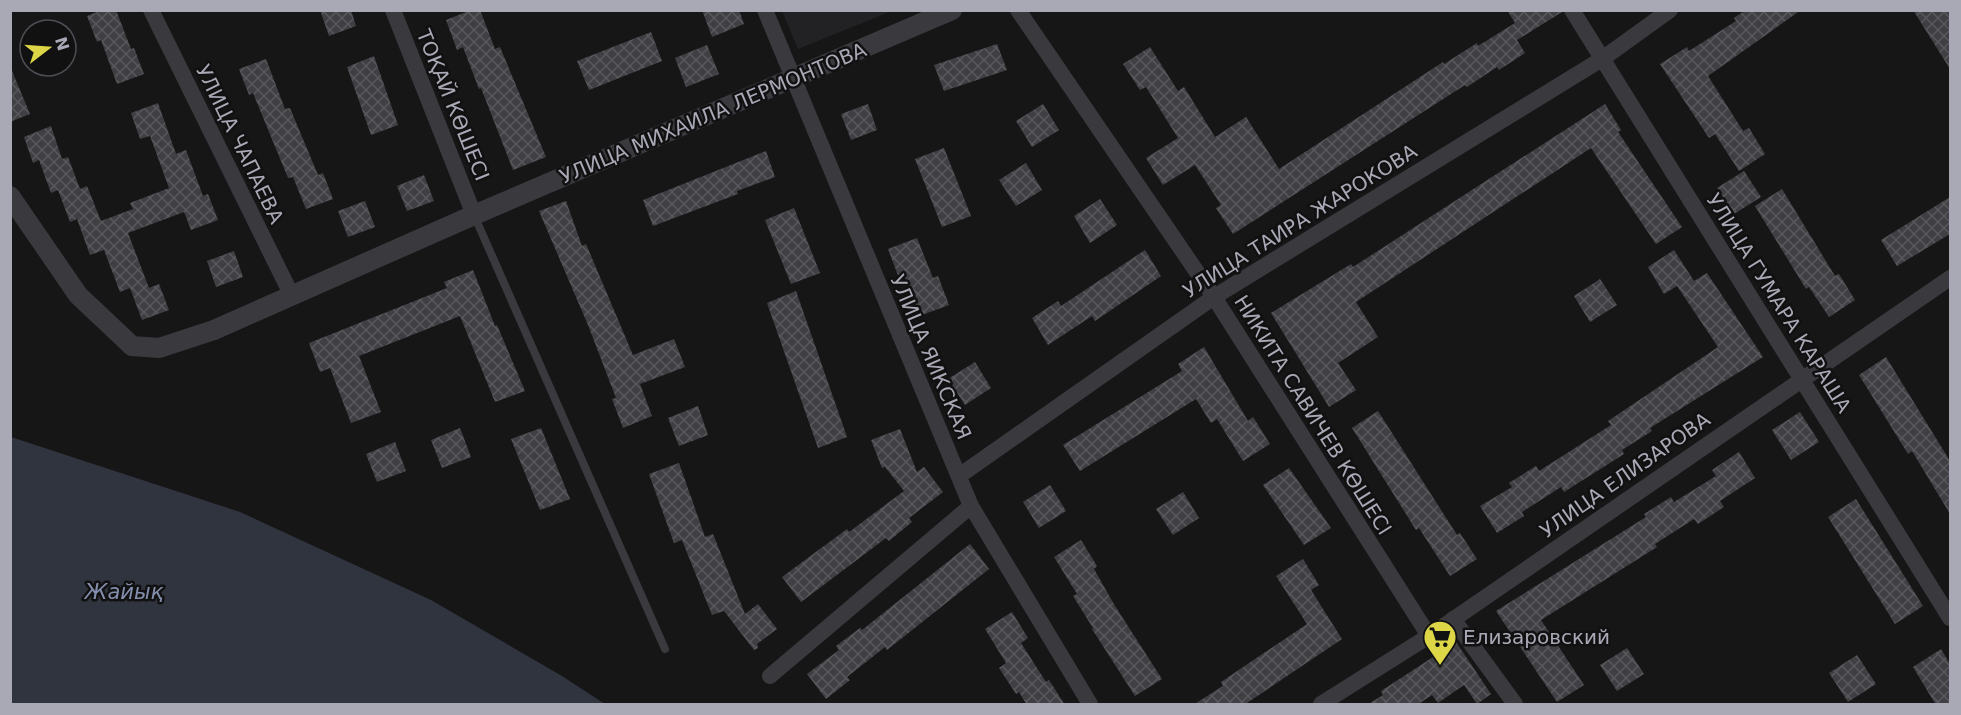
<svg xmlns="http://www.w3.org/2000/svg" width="1961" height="715" font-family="'DejaVu Sans',sans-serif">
<defs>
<pattern id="building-cross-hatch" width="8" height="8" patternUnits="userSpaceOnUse" patternTransform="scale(1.5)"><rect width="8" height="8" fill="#404044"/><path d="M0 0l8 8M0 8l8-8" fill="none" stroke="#59595d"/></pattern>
</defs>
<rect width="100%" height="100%" fill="#161617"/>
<path fill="#222224" d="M782 11H892L798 49Z"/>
<path fill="#30343f" d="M11 437 240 512 431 600 562 676 605 704H11Z"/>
<path fill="url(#building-cross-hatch)" d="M102 10H116L131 49 134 48 144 74 117 84 101 40 97 42 87 16Z
M320 10H351L356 26 329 36Z
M471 10H480L495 49 500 47 546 157 513 170 481 88 479 89 463 47 457 50 446 20Z
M702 10H739L744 24 712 37Z
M1507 10 1562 12 1517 40 1525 53 1499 70 1497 67 1467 87 1465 85 1233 234 1216 208 1221 205 1195 165 1163 185 1146 158 1178 138 1146 87 1140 90 1123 64 1150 47 1178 91 1184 87 1215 137 1246 117 1279 169 1443 62 1444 64 1477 43 1478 46 1515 23Z
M1746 10H1801L1708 76 1743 131 1749 128 1765 154 1739 171 1715 134 1709 138 1660 64 1687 47 1689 51 1736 21 1734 18Z
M1913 10H1950V69Z
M651 32 662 61 589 90 577 61Z
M997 44 1007 70 944 91 934 65Z
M707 45 719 74 686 87 675 58Z
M374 56 398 125 371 135 347 67Z
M266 59 285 109 290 108 318 175 323 173 333 199 306 209 293 177 288 178 253 93 249 95 239 69Z
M10 66 30 114 10 122Z
M158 103 176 154 186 150 203 196 208 194 218 220 191 230 184 212 128 233 149 288 159 284 169 310 142 320 130 288 120 292 104 250 90 255 77 219 70 222 58 190 51 193 39 160 33 163 24 137 51 126 62 159 68 157 80 189 87 186 101 221 133 209 130 203 169 188 150 136 140 139 131 113Z
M868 104 877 130 851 140 841 114Z
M1043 104 1059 130 1032 147 1016 121Z
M1605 104 1621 130 1618 132 1682 227 1656 244 1591 148 1356 302 1378 337 1338 363 1356 390 1329 407 1271 313 1351 264 1353 267Z
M944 148 971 216 942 227 915 159Z
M766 151 775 177 737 191 738 194 653 226 643 200Z
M1026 163 1042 190 1016 206 999 180Z
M1744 171 1761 197 1734 214 1717 188Z
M424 175 434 201 407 211 397 186Z
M1782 189 1835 276 1839 274 1855 300 1829 317 1809 287 1806 289 1755 206Z
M1950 197V234L1897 266 1881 240Z
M1100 199 1117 225 1090 243 1074 216Z
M365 201 375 227 348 237 338 211Z
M566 201 582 246 586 244 633 355 674 339 685 367 640 384 652 416 623 428 612 399 616 398 588 325 539 211Z
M794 208 820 273 791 284 765 220Z
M917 238 933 278 938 276 949 305 919 316 904 276 899 278 888 249Z
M1145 250 1161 276 1095 321 1092 316 1048 345 1032 318 1058 301 1061 306Z
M1674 250 1694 281 1707 273 1763 357 1650 428 1652 431 1622 450 1624 454 1564 492 1561 487 1522 512 1524 516 1497 533 1480 506 1512 487 1509 483 1536 466 1539 471 1611 425 1608 421 1718 347 1677 286 1664 294 1648 267Z
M234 251 243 277 216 287 207 261Z
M473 270 495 326 497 325 525 391 495 402 460 316 359 356 381 412 351 423 330 368 320 372 309 343 447 288 444 282Z
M1600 279 1617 305 1590 322 1574 296Z
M796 291 847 437 818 448 767 303Z
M1204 347 1248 421 1253 417 1270 444 1243 461 1217 419 1211 423 1196 399 1080 471 1063 445 1182 371 1178 364Z
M1886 357 1950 461V514L1912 451 1908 454 1859 375Z
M975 362 991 388 965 405 948 379Z
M698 406 708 435 679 446 668 418Z
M1378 411 1457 535 1460 533 1477 559 1450 576 1419 528 1416 530 1352 428Z
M1800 412 1819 442 1791 460 1772 430Z
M460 428 471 457 442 468 431 440Z
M541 428 570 499 540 510 511 439Z
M900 429 917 472 924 467 943 492 909 518 912 522 889 541 886 538 801 602 782 577 847 529 849 532 904 491 885 467 882 468 871 440Z
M395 442 406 471 377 482 366 454Z
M1739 452 1755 478 1720 501 1724 507 1698 524 1694 519 1655 544 1657 547 1541 620 1584 685 1557 702 1496 611 1646 517 1644 514 1671 497 1674 502 1716 476 1712 470Z
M679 463 705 537 713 534 745 614 758 604 777 629 757 644 758 648 754 650 724 611 712 615 682 540 674 543 649 474Z
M1289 468 1331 528 1304 545 1263 485Z
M1050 485 1066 511 1039 528 1023 502Z
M1183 492 1199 518 1173 535 1156 509Z
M1856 499 1923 606 1895 624 1828 517Z
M1081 540 1097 566 1094 569 1115 606 1162 679 1135 696 1092 629 1093 628 1073 596 1077 594 1054 557Z
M970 544 989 569 887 650 885 647 847 677 850 680 826 699 807 674 839 650 836 646 860 628 862 630Z
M1303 559 1319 585 1311 590 1342 639 1244 705H1193L1223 686 1221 682 1307 624 1276 576Z
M1012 612 1028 638 1021 643 1046 682 1049 680 1065 705H1027L1019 692 1016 694 999 668 1006 663 985 629Z
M1456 642 1491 694 1477 704 1464 685 1438 703 1432 695 1417 705H1367L1383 695 1381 691Z
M1627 648 1644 674 1617 691 1600 665Z
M1941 649 1950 664V705H1936L1913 667Z
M1857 655 1876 684 1848 702 1829 673Z"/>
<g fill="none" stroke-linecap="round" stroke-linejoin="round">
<path stroke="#3a393e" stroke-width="8" d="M474 215 665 649"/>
<path stroke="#3a393e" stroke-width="16" d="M151 10 292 296
M393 10 474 215
M765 10 971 506 1090 704
M1018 10 1214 297 1429 636
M1572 10 1950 618
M959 476 1214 297 1602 59 1670 10
M1453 619 1515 704
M770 676 971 506
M1321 704 1429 636 1950 278"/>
<path stroke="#3a393e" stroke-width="20" d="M10 196 78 295 132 346 159 348 214 330 474 215 952 10"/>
</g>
<defs>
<symbol id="supermarket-pin" viewBox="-11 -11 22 30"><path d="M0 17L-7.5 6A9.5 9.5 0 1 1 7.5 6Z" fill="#ddd647" stroke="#111112"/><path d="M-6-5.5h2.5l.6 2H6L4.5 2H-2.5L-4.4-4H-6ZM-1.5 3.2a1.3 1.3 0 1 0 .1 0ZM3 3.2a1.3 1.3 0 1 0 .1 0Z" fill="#111"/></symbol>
</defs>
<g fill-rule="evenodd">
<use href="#supermarket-pin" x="1421" y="618" width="38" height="52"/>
</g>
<g text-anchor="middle" stroke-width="5" stroke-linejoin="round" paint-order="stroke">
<g font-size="20" fill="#a9a9b6" stroke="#111112">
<text transform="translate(453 105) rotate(68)" y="7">ТОҚАЙ КӨШЕСІ</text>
<text transform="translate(713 113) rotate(-23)" y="7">УЛИЦА МИХАИЛА ЛЕРМОНТОВА</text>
<text transform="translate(240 144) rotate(64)" y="7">УЛИЦА ЧАПАЕВА</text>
<text transform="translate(1300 221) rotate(-32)" y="7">УЛИЦА ТАИРА ЖАРОКОВА</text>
<text transform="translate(1779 303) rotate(58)" y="7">УЛИЦА ГУМАРА КАРАША</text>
<text transform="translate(931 357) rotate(67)" y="7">УЛИЦА ЯИКСКАЯ</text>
<text transform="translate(1313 415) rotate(58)" y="7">НИКИТА САВИЧЕВ КӨШЕСІ</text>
<text transform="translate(1625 475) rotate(-35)" y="7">УЛИЦА ЕЛИЗАРОВА</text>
</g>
<g font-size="20" fill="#a9a9b6" stroke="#111112" text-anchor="start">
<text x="1463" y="644">Елизаровский</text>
</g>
<g font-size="21" font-style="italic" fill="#848ead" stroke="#111112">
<text x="124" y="599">Жайық</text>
</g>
</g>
<rect width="1961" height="715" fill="none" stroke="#a9a9b6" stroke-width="24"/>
<g transform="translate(48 48) rotate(73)"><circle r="28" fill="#111112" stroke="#4e4e54" stroke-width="1.5"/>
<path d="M0-4.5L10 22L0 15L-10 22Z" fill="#ddd647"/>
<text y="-9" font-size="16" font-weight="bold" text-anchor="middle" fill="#a9a9b6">N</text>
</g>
</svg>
